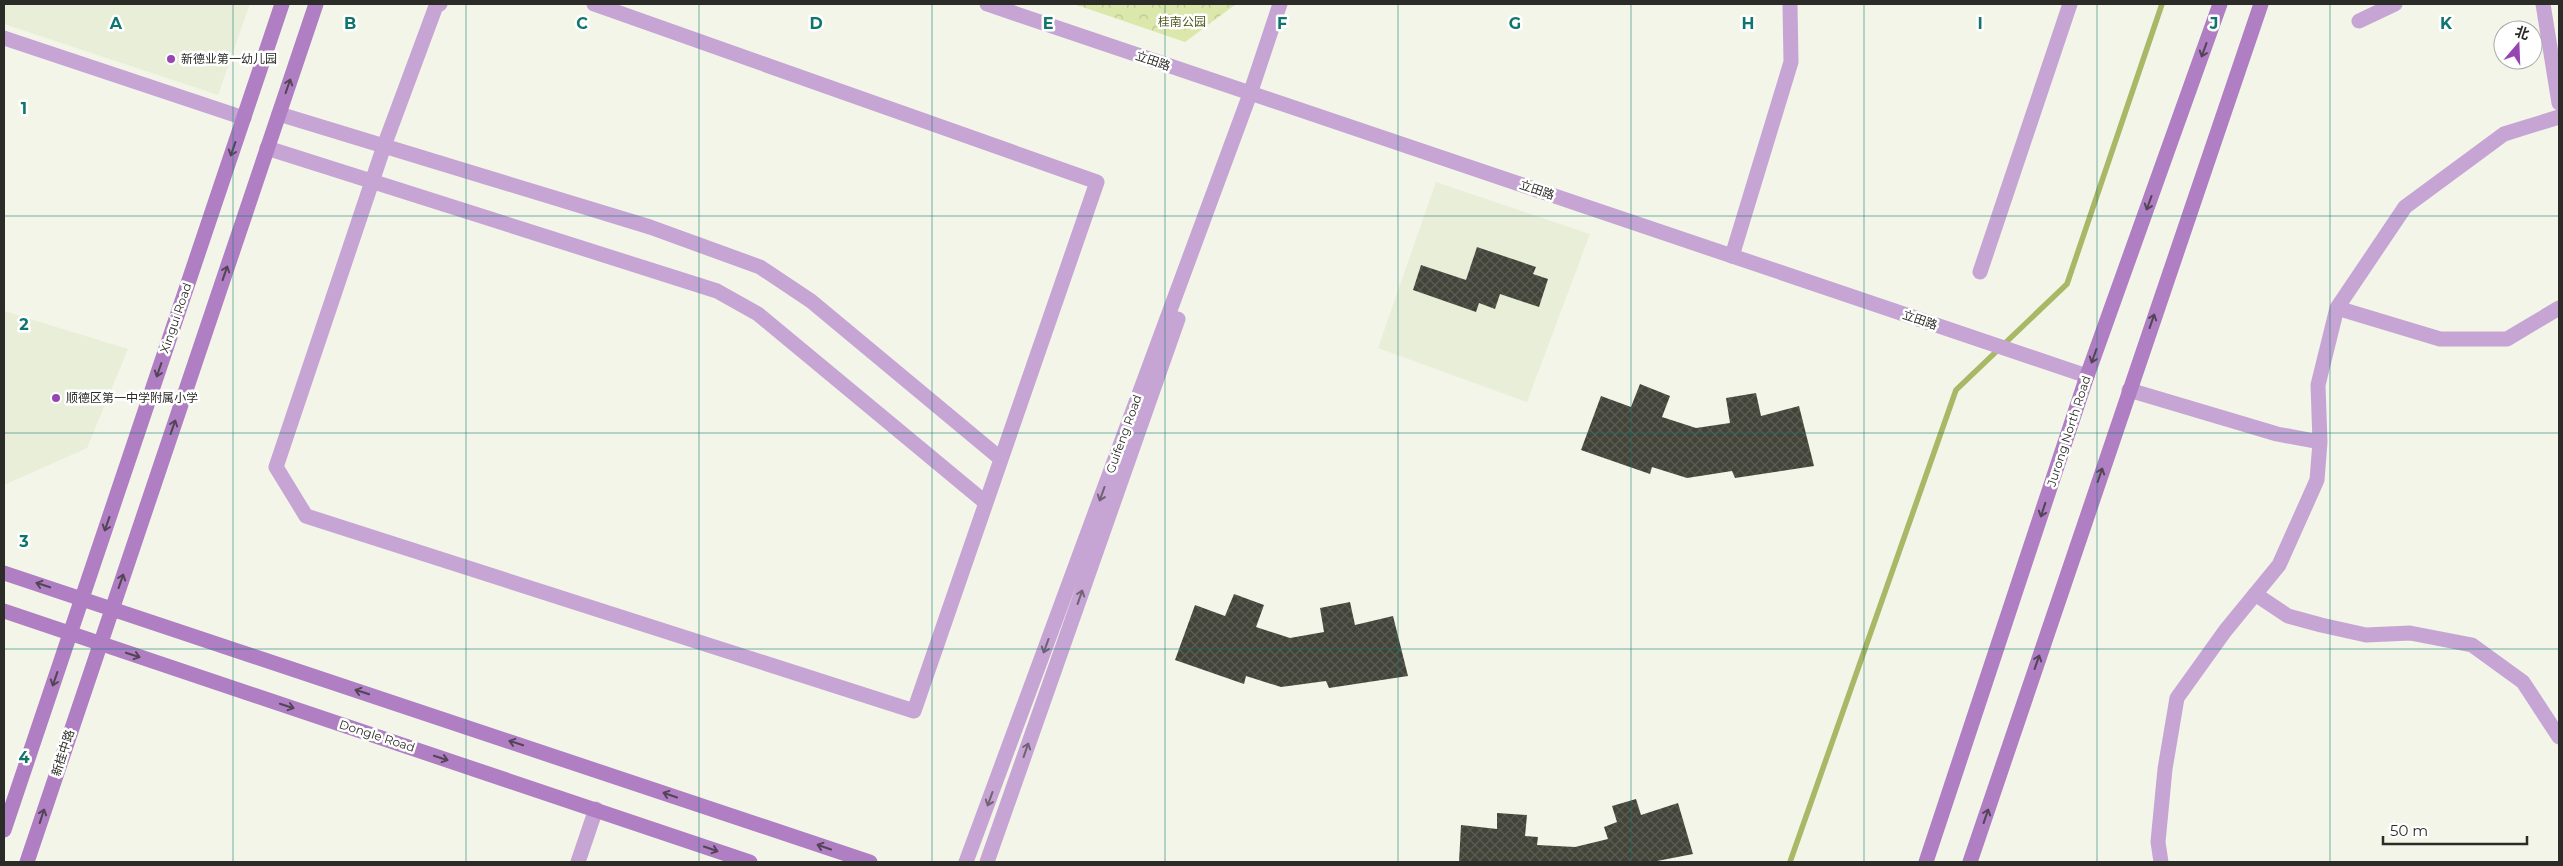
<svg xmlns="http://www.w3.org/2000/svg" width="2563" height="866" font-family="Montserrat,'Noto Sans SC',sans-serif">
<defs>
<pattern id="park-crowns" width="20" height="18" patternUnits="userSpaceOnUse" patternTransform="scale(1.25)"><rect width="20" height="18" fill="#dbe7ab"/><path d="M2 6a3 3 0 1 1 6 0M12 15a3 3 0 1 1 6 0" fill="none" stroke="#bcc693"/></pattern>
<pattern id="building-cross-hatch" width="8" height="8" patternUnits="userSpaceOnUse" patternTransform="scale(1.25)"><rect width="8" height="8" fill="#424439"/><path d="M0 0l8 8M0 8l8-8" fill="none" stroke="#5b5d54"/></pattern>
</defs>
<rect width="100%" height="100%" fill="#f2f5e8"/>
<path fill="#e9eed9" d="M4 4H250L218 95 4 24Z
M1436 182 1590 234 1527 402 1378 348Z
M4 311 128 349 87 448 4 485Z"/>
<path fill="url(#park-crowns)" d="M1074 4H1236L1185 42Z"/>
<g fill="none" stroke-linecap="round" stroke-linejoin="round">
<path stroke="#a9b867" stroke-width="5.5" d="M1790 862 1956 390 2067 284 2162 4"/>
</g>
<path fill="url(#building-cross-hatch)" d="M1477 247 1536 267 1533 274 1548 279 1539 307 1500 294 1495 309 1479 303 1476 312 1413 290 1421 265 1466 280Z
M1640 384 1670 396 1662 417 1696 428 1730 423 1726 398 1756 393 1761 416 1799 406 1814 466 1735 478 1732 471 1687 478 1652 467 1650 474 1581 450 1601 396 1631 407Z
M1234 594 1264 605 1256 627 1290 638 1324 632 1320 608 1350 602 1355 625 1393 616 1408 676 1329 688 1326 681 1281 687 1246 676 1244 684 1175 660 1195 605 1225 616Z
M1636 799 1641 815 1678 803 1693 854 1652 862H1459L1461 825 1497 829V813L1527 815 1525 836 1538 837 1537 845 1575 847 1608 839 1604 827 1617 822 1612 806Z"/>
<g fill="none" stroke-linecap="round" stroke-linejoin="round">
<path stroke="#c6a5d4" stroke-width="15" d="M440 4 436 6 384 146 276 467 306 516 914 711 1097 182 594 4
M2543 4 2559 103
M2359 21 2395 4
M4 38 244 118
M279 114 650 227 760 267 811 301 1001 459
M267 148 717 291 758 314 986 503
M1732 256 1791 62 1790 4
M1980 272 2070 4
M2337 308 2440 339H2507L2559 308
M2129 390 2277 434 2320 442
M2255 594 2288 616 2321 625 2366 635 2410 633 2472 645 2523 682 2559 737
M578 862 596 809
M2161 862 2158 842 2165 769 2177 698 2225 631 2279 565 2317 480 2320 442 2318 385 2337 308 2405 207 2504 134 2559 117"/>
<path stroke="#c6a5d4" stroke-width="15" d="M987 4 2087 376
M966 862 1250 94 1280 4
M987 862 1178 319"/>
<path stroke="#af7ec3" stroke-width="15" d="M4 573 870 862
M4 611 750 862
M4 830 282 4
M27 862 316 4
M1926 862 2087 376 2220 4
M1970 862 2261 4"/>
</g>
<defs><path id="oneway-shaft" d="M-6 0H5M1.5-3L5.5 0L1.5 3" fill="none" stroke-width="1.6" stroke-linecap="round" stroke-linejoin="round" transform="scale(1.25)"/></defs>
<g stroke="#534556">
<use href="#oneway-shaft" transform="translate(2204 50) rotate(110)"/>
<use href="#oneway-shaft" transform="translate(288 86) rotate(-71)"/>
<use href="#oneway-shaft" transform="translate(233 149) rotate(109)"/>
<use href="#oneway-shaft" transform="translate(2149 203) rotate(110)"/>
<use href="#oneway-shaft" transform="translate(225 273) rotate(-71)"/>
<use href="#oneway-shaft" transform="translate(2152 321) rotate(-71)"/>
<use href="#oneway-shaft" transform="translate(2094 356) rotate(110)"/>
<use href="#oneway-shaft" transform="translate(159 370) rotate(109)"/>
<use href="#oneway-shaft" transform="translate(173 427) rotate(-71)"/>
<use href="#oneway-shaft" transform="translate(2100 475) rotate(-71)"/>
<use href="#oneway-shaft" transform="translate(2043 510) rotate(108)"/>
<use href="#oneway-shaft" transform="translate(107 524) rotate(109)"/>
<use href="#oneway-shaft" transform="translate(121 581) rotate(-71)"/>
<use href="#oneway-shaft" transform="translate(43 585) rotate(-162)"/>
<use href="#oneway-shaft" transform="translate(133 655) rotate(18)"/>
<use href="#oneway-shaft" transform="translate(2037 662) rotate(-71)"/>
<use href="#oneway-shaft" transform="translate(55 679) rotate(109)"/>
<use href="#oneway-shaft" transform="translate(362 692) rotate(-162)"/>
<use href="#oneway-shaft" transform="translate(287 706) rotate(18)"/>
<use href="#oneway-shaft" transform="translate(516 743) rotate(-162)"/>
<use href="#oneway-shaft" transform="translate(441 758) rotate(18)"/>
<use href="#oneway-shaft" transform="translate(670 795) rotate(-161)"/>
<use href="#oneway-shaft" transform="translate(42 816) rotate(-72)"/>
<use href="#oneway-shaft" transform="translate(1986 816) rotate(-71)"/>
<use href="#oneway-shaft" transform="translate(824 847) rotate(-161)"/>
<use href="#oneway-shaft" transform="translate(711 849) rotate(19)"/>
</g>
<g stroke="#716275">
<use href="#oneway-shaft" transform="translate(1102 494) rotate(110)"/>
<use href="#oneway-shaft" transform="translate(1080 597) rotate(-71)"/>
<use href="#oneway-shaft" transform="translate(1046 646) rotate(110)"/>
<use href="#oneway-shaft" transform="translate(1026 750) rotate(-71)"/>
<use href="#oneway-shaft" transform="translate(990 799) rotate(110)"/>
</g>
<path fill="none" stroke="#0f766e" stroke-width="1" stroke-opacity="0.55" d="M233 4V862M466 4V862M699 4V862M932 4V862M1165 4V862M1398 4V862M1631 4V862M1864 4V862M2097 4V862M2330 4V862M4 216H2559M4 433H2559M4 649H2559"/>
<g fill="#9745b4" stroke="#fff" stroke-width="2">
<circle cx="171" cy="59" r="5"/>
<circle cx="56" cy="398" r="5"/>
</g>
<g text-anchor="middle" stroke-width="5" stroke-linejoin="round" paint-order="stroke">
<g font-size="12" fill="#4f581e" stroke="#fff">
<text x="1182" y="26">桂南公园</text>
</g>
<g font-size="12" fill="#2b2c27" stroke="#fff" text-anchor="start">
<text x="181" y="63">新德业第一幼儿园</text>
<text x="66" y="402">顺德区第一中学附属小学</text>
</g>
<g font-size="12" fill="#2b2c27" stroke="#fff">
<text transform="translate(1153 61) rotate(19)" y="4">立田路</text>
<text transform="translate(1537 190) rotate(19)" y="4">立田路</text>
<text transform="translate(176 318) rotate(-71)" y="4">Xingui Road</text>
<text transform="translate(1920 320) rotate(19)" y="4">立田路</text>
<text transform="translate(2069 431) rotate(-72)" y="4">Jurong North Road</text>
<text transform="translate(1124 434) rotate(-70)" y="4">Guifeng Road</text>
<text transform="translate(377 736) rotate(18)" y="4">Dongle Road</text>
<text transform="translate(63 753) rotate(-72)" y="4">新桂中路</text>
</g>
</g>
<g font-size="16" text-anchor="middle" font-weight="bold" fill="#0f766e" stroke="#fff" stroke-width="5" stroke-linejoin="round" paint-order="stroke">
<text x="116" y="29">A</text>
<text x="350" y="29">B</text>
<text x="582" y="29">C</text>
<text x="816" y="29">D</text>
<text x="1048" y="29">E</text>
<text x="1282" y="29">F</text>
<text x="1515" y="29">G</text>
<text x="1748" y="29">H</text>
<text x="1980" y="29">I</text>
<text x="2214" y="29">J</text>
<text x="2446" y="29">K</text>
<text x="24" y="114">1</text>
<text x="24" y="330">2</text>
<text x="24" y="547">3</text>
<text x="24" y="763">4</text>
</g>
<rect width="2563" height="866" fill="none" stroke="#2b2c27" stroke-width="10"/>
<g transform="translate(2518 45) rotate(19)"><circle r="24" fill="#ffffff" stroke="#aaaba9"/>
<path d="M0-4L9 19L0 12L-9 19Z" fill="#9745b4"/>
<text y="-8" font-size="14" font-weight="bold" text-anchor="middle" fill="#2b2c27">北</text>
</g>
<path d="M2383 836v8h144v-8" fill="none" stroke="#2b2c27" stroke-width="2.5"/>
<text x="2390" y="836" font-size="15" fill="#2b2c27" stroke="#ffffff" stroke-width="4" paint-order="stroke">50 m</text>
</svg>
